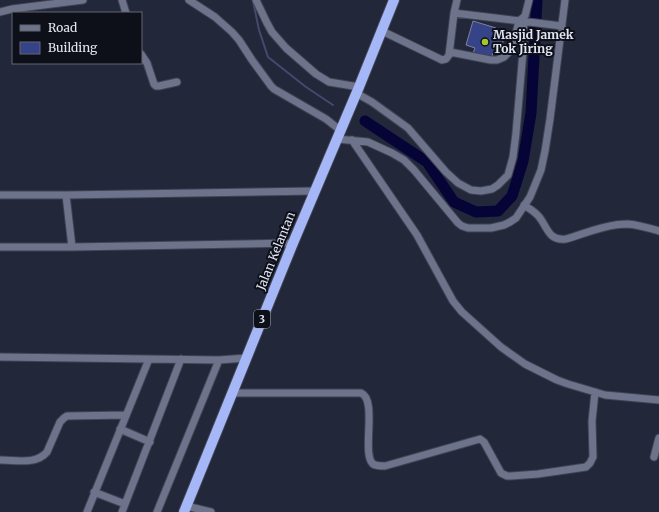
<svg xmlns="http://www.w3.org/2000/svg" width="659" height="512" font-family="Merriweather,serif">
<rect width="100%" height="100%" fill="#22273a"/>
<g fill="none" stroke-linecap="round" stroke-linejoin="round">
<path stroke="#48486f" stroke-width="2" d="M253 1 259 30 268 57 306 87 333 105"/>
<path stroke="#060436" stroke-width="11" d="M365 121 427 162 454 202 476 212 498 211 512 196 523 161 531 113 537 0"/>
</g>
<path fill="#364389" stroke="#7e849b" d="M473 21 496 28 494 35 504 38 499 55 493 53 491 59 473 53 475 48 466 45Z"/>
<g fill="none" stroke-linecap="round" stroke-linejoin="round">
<defs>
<path id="minor" d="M122 0 126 13
M189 0 215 17 232 32 239 40 252 60 271 86 274 89 326 119 340 130
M256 0 267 23 272 32 286 48 316 74 329 82 359 87
M0 12 12 9 83 0
M454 13 562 26
M382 31 438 58 442 60 446 59 449 55 454 13 457 0
M450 52 491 60H497L504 57 509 52 513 45 519 21 525 16 529 0
M141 54 147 63 154 84 156 86H159L177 82
M356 93 372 102 408 128 446 172 458 183 471 190 481 191 492 189 498 185 508 175 513 157 516 133 524 40C524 32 526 26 519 21
M337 139 368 142 392 153 404 160 414 170 458 223 462 226 468 228H491L504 225 510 222 516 218 530 197 541 170 545 151 550 119 565 0
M352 140 417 235 453 301 462 312 501 347 525 364 557 380 568 384 605 395 659 400
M0 195H66L315 191
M66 195 72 247
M524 205C530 209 536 212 540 218 548 229 549 241 566 239 586 233 607 224 628 224 639 225 649 228 659 231
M0 247H72L293 243
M0 357 149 359 219 360 246 358
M232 393H361C378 400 361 454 373 464 376 466 381 466 385 466L480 439 484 442 501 473 507 476H511L538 474 586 467 590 463 593 457 592 421 595 392
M120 429 150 442
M654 457 659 438
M0 460C16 460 36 465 47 452L60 422 64 418 67 416 126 415
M94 492 125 504
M186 506 211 512
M87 512 149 359
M122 512 181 359
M157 512 219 360"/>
<path id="highway" d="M184 512 293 243 359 87 394 0"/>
</defs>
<use href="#minor" stroke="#3f4353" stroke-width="9"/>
<use href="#highway" stroke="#3f4353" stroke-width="12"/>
<use href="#minor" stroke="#6d738a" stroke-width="7"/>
<use href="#highway" stroke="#a6b7f7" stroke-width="10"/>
</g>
<circle fill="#a3c926" stroke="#0e1019" stroke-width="1.5" cx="485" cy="42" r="4"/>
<g text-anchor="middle" stroke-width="4" stroke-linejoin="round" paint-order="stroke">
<rect fill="#0e1019" stroke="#a2a6b2" stroke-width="1" x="254" y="310" width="16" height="18" rx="3"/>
<g font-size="11" font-weight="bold" fill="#e2e6f3">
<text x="262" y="323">3</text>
</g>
<g font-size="12" font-weight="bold" fill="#e2e6f3" stroke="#0e1019" text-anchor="start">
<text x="493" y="39">Masjid Jamek<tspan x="493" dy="14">Tok Jiring</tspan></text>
</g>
<g font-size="12" fill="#e2e6f3" stroke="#0e1019">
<text transform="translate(276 251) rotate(-68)" y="4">Jalan Kelantan</text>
</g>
</g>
<rect x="12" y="12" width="130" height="52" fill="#0e1019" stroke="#636670"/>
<rect x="20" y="25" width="20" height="6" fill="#6d738a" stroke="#636670"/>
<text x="48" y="32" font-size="12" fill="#e2e6f3">Road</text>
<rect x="20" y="42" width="20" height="12" fill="#364389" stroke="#636670"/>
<text x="48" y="52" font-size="12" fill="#e2e6f3">Building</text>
</svg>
